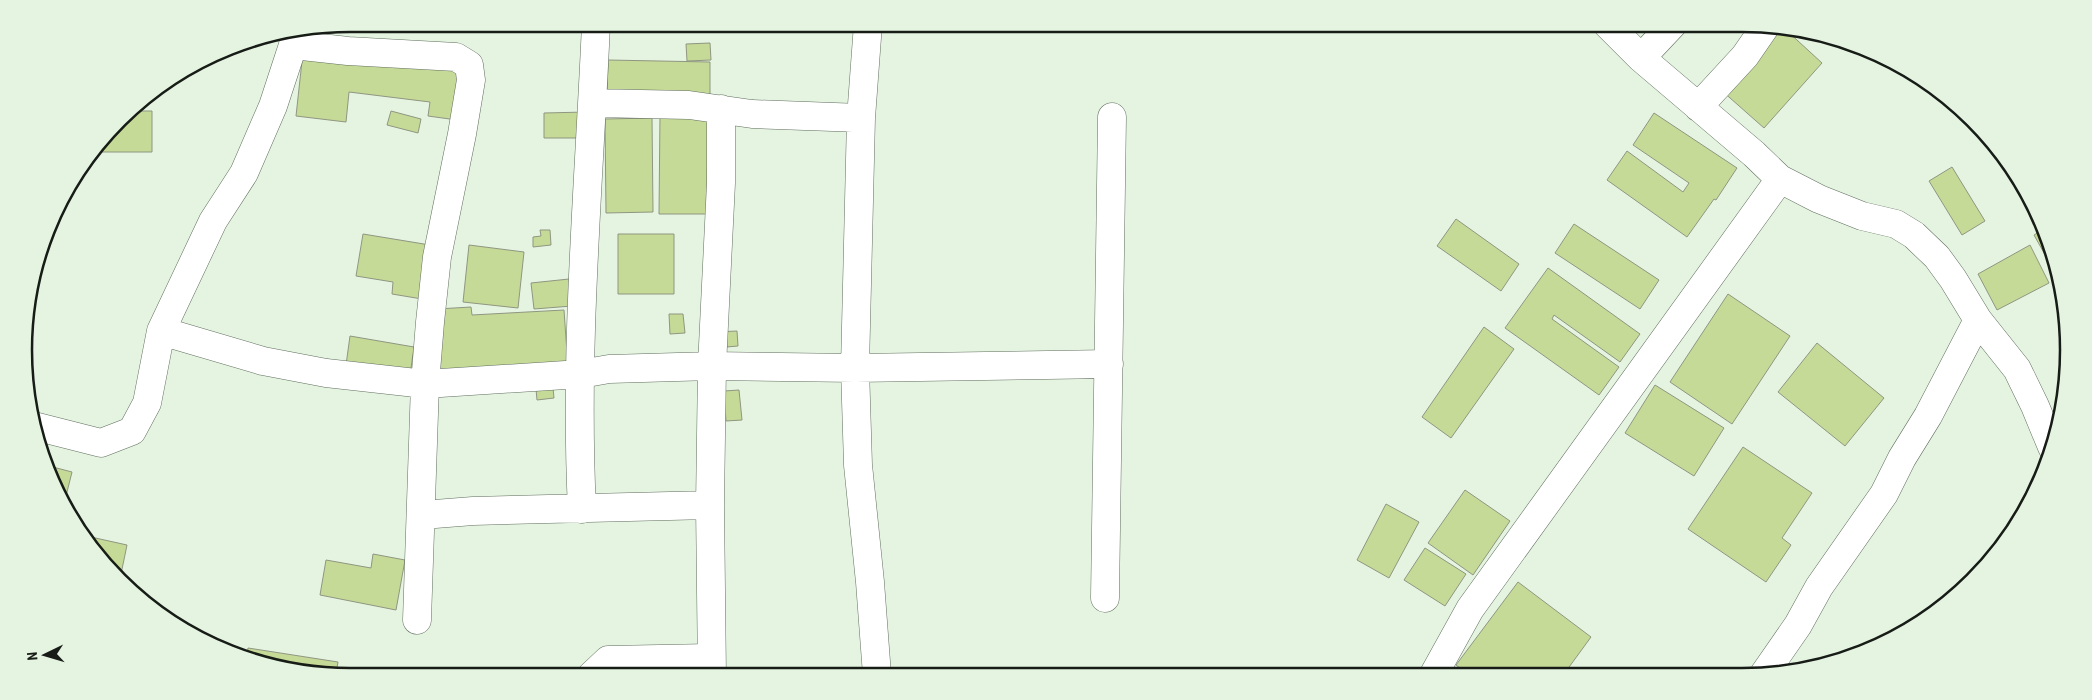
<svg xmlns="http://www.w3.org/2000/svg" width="2092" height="700" font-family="'Roboto Condensed',sans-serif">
<rect width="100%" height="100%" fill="#e4f4e1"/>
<path fill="#c6da97" stroke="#909681" d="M1776 28 1785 29 1822 63 1764 128 1721 90Z
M710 43 711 60 687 61 686 44Z
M303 52 463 72 457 120 428 116 430 102 349 92 346 122 296 116Z
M608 60 710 62V98L607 96Z
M130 111H152V152H99Z
M391 111 421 119 418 133 387 125Z
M586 112 587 138H544V113Z
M1654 113 1737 168 1716 200 1714 199 1687 237 1607 180 1627 151 1683 192 1689 183 1633 145Z
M660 114 708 115 707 214H659Z
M652 118 653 212 606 213 605 119Z
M1952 167 1985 221 1962 235 1929 181Z
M1456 219 1519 264 1501 291 1437 246Z
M1574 224 1659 280 1640 309 1555 253Z
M2044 229 2051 245 2058 278 2034 235Z
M540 230H550L551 245 533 247V237L541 236Z
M363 234 430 245 422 299 392 294 393 282 356 276Z
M618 234H674V294H618Z
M469 245 524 252 518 308 463 302Z
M2030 245 2049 283 1997 310 1978 274Z
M1548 268 1640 334 1620 362 1554 315 1552 319 1619 367 1599 395 1505 328Z
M569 279 572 306 534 309 531 283Z
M34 283 38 284 29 338 27 308Z
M1728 294 1790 336 1732 424 1670 382Z
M471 307 472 315 564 310 568 368 441 375 437 309Z
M669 314H683L685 333 670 334Z
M1484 327 1514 349 1451 438 1422 417Z
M737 331 738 346 715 348V332Z
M350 336 414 347 410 375 346 365Z
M1817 343 1884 398 1845 446 1778 392Z
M1655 385 1724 428 1694 476 1625 433Z
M553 388 554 398 537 400 536 389Z
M739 390 742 420 726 421 724 391Z
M1743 447 1812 493 1782 538 1791 545 1766 582 1688 529Z
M49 466 72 472 65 500Z
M1465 490 1510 521 1473 575 1428 543Z
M1386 504 1419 522 1389 578 1357 560Z
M82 535 127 545 121 574Z
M1425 548 1466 574 1445 606 1404 580Z
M373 554 405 560 396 610 320 595 326 560 371 568Z
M1518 582 1591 637 1564 674H1468L1456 665Z
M248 648 338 662 336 674 266 665 247 657Z"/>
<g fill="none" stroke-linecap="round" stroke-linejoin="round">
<defs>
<path id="minor" d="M868 24 861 118 855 368 858 465 870 582 877 675
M1607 24 1641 58 1754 154 1780 179 1819 199 1862 216 1896 224 1914 235 1937 257 1953 279 1978 320 2017 369 2035 406 2052 447
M293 45 348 51 456 57 469 65 471 80 462 134 437 257 430 322 425 384 417 620
M1641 58 1673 24
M593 103 689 105 752 114 861 118
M1698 107 1745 56 1765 27
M161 331 263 361 326 373 425 384 581 374 609 369 712 366 855 368 1109 364
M34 426 101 443 132 431 147 403 161 331 213 221 244 173 273 106 293 45 294 35
M582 509C574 347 589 185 596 24
M422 515 473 511 710 505
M1105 598 1112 117
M1434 674 1470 609 1780 179
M1764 674 1798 625 1819 587 1884 494 1902 458 1928 416 1978 320
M591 676 608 660 710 658
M712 676 710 505 712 366 721 183V109"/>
</defs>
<use href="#minor" stroke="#616f5e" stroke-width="29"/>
<use href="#minor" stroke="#fff" stroke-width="28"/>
</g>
<path d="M0 0H2092V700H0ZM350 32H1742A318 318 0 0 1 2060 350V350A318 318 0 0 1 1742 668H350A318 318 0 0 1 32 350V350A318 318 0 0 1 350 32Z" fill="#e4f4e1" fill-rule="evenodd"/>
<path fill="none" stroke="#171c16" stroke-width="2.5" d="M350 32H1742A318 318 0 0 1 2060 350V350A318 318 0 0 1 1742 668H350A318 318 0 0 1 32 350V350A318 318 0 0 1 350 32Z"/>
<g transform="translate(45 655) rotate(265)" stroke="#e4f4e1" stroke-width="4" paint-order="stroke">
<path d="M0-4L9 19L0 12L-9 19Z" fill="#171c16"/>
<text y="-8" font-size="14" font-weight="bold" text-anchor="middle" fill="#171c16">N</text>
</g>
</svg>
